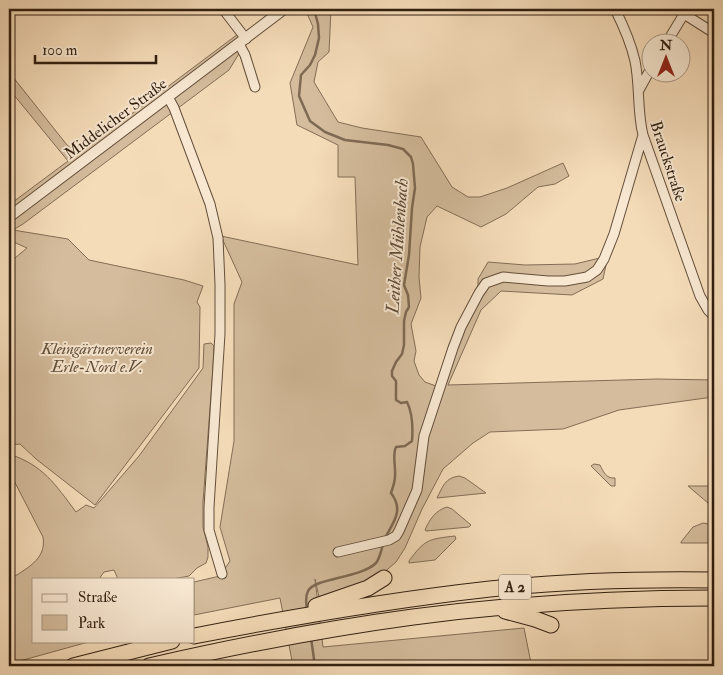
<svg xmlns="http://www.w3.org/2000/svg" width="723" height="675" font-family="'IM FELL Double Pica',serif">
<rect width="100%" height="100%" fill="#f5dcb9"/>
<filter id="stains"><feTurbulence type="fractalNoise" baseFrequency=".004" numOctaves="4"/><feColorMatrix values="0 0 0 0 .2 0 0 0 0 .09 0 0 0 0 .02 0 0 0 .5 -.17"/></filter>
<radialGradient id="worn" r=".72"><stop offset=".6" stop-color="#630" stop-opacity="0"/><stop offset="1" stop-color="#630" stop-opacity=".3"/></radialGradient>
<path fill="#d4bc9c" stroke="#836e56" d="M305 9H331L329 52 318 62 314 82 338 122 362 128 421 137 452 187 468 197H480L507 188 563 163 569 176 555 184 538 187 506 214 481 227 437 206 427 217 420 247 419 277 421 298 411 324 416 351 414 361 419 375 425 382 436 386 449 345 478 287V279L488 262 525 265 575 264 608 256 603 279 572 295 501 291 481 310 448 385 657 379 714 380V398L713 397 619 410 563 429 490 432 473 443 443 469 422 509 405 548 396 562 381 575 340 593 319 597 315 579 323 647 524 628 531 663 541 666H293L280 598 194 615V582L220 576 230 561 220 527 234 441V304L242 282 221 236 358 265 355 177H338V145L297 125 290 83 313 27Z
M238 34 243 49 240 52 229 70 23 224 13 230 68 239 89 260 184 280 203 286 197 302 200 307 199 368 95 505 36 459 20 444 9 445V263L27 248 9 240V205L68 161 9 89V72L67 145 78 154Z
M211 343 214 346 213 368 203 502V527L208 547V557L206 563 197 568 189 576 173 579H118L114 570 104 572 99 579H34V641H92L9 664V580C25 569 47 560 43 537L9 471V454C43 465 55 484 76 512L86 505 94 508 139 456 203 368 204 344Z
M594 464 600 465C603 471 606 479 615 478V486H611L591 466Z
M459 476 465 478 486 493 437 498C443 486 445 478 459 476Z
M688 486H714V503H708Z
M447 507 452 509 471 525 469 527 426 531 425 530C429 520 436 510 447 507Z
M703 523 714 525V542L709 543H681V542L693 527Z
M455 536 456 539 435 560 409 563V561C425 539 429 539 455 536Z"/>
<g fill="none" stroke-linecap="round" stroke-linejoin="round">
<path stroke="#7f6a53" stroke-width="2.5" d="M314 9 318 24 319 38 315 55 310 65 301 75 299 96 310 121 325 132 345 140 388 145 403 149 411 157 413 164 415 188 412 208 409 255 404 285 408 295 409 307 406 312 404 321V345L402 354 396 362 392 371V376L396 381V400L401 403 407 402C413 414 413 428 412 441L405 446 396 447C392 455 396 467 395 476 395 482 393 487 391 493 404 510 394 521 385 538
M307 610C306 604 305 597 308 591 314 578 361 578 376 563 380 558 381 550 383 545
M311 638 315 666"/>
<defs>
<path id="minor" d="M223 9 246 39
M615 9C623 25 631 43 635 61 640 85 637 111 643 135L700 296 708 310 714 316
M684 14 714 33
M667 42 687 9
M239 44 245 55 255 87
M639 90 650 70
M168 97 174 108 210 204 218 238 220 284V334L209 507V530L222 574
M338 552 389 540 396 536 399 531 417 490 424 436 453 348 461 327 479 293 486 283 503 277 548 281H565L587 277 597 270 604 259 614 234 643 135"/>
<path id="tertiary" d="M9 217 284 9"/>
<path id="motorway" d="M316 606 368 588 384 578
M505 611 535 619 551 625
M194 636C292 617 391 600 490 589 564 581 640 579 714 580
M73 666 172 641
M149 666C236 646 324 629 413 617 512 604 614 598 714 598"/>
</defs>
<use href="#minor" stroke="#634e3a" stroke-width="11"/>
<use href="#tertiary" stroke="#634e3a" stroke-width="12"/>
<use href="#motorway" stroke="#321f10" stroke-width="17"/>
<use href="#minor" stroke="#f8e8d2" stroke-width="9"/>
<use href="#tertiary" stroke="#f8e8d2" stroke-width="10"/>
<use href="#motorway" stroke="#f5dcb9" stroke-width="15"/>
</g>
<g text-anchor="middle" stroke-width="4" stroke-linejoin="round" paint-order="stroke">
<rect fill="#f8e8d2" stroke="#6d5b4a" stroke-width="1" x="499" y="574.5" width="32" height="25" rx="4"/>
<g font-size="15" font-weight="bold" fill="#321f10">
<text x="515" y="592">A 2</text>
</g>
<g font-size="16" fill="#321f10" stroke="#f8e8d2">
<text transform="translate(115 118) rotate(-37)" y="6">Middelicher Straße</text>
<text transform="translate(669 161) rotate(72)" y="6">Brauckstraße</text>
</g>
<g font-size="16" font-style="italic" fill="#634e3a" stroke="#f8e8d2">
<text x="97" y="354">Kleingärtnerverein<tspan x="97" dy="18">Erle-Nord e.V.</tspan></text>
</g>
<g font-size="18" font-style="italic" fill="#5f4b37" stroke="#f8e8d2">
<text transform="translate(397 246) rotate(-86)" y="6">Leither Mühlenbach</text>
</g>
</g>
<rect width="723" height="675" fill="none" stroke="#f5dcb9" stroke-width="30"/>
<rect x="10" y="10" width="703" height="655" fill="none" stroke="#321f10" stroke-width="2.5"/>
<rect x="15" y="15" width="693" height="645" fill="none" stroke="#321f10"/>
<rect x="32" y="578" width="162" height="65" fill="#f8e8d2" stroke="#a99884"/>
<rect x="42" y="594" width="25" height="8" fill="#f8e8d2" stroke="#a99884"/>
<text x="78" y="602" font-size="15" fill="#321f10">Straße</text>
<rect x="42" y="615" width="25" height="15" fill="#d4bc9c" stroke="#a99884"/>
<text x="78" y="628" font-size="15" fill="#321f10">Park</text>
<g transform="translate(666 58)"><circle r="24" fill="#f8e8d2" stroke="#a99884"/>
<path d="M0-4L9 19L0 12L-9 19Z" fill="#8f2418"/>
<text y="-8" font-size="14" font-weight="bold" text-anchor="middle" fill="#321f10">N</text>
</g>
<path d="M35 55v8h121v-8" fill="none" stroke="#321f10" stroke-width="2.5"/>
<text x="42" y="55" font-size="15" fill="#321f10" stroke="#f8e8d2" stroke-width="4" paint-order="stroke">100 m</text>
<rect width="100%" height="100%" filter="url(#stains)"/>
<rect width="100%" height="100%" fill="url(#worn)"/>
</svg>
